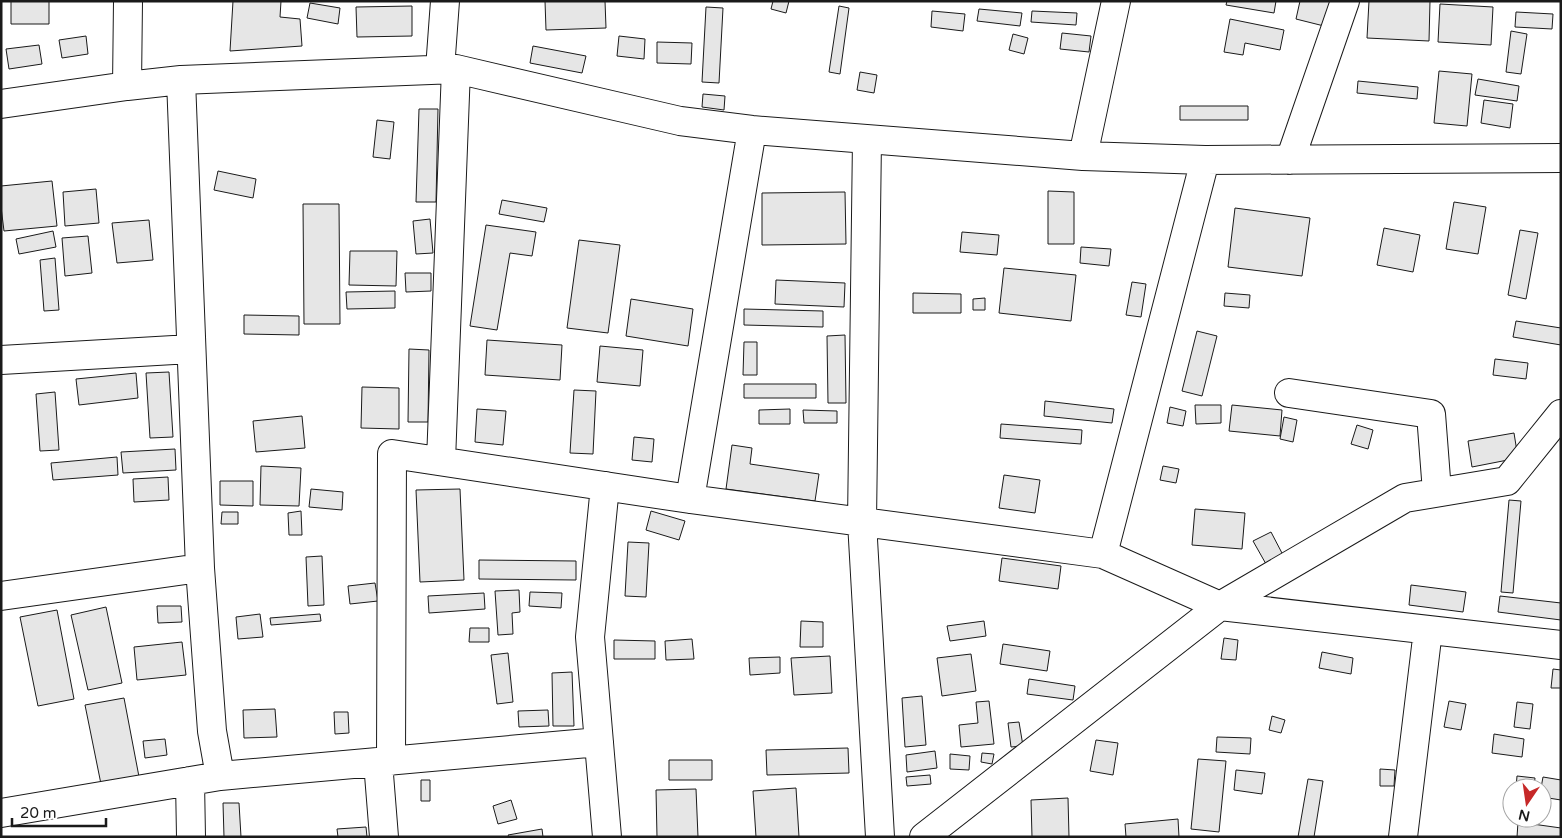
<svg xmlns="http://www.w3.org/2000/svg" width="1562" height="838" font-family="'Varela Round',sans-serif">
<rect width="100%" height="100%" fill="#fff"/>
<path fill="#e6e6e6" stroke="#1a1a1a" d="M11 1H49V24H11Z
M233 1H281L280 17 300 19 302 46 230 51Z
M545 1H605L606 28 546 30Z
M773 1H789L786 13 771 9Z
M1227 1H1276L1274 13 1226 5Z
M1300 1H1330L1324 26 1296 19Z
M1369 1H1430L1429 41 1367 38Z
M310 3 340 8 338 24 307 18Z
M1440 4 1493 7 1491 45 1438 42Z
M412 6V36L357 37 356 7Z
M839 6 849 8 840 74 829 72Z
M706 7 723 8 719 83 702 82Z
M979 9 1022 13 1020 26 977 21Z
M932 11 965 14 963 31 931 27Z
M1032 11 1077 13 1076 25 1031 22Z
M1516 12 1553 14 1552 29 1515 27Z
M1230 19 1284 30 1280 50 1245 43 1243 55 1224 52Z
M1511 31 1527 34 1521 74 1506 72Z
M1062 33 1091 36 1089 52 1060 49Z
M1013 34 1028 38 1024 54 1009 50Z
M86 36 88 54 62 58 59 40Z
M619 36 645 39 644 59 617 56Z
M657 42 692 43 691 64 657 63Z
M39 45 42 64 9 69 6 49Z
M533 46 586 56 582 73 530 63Z
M1439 71 1472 74 1467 126 1434 123Z
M860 72 877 75 874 93 857 90Z
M1478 79 1519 86 1517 101 1475 95Z
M1358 81 1418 87 1417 99 1357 93Z
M703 94 725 96 724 110 702 107Z
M1484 100 1513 104 1510 128 1481 123Z
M1180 106H1248V120H1180Z
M419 109H438L436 202H416Z
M377 120 394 122 390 159 373 157Z
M218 171 256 179 253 198 214 190Z
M52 181 57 226 4 231 1 207V186Z
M96 189 99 223 65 226 63 192Z
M1048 191 1074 192V244H1048Z
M845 192 846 244 762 245V193Z
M502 200 547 208 544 222 499 214Z
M1454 202 1486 207 1478 254 1446 249Z
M303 204H339L340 324H304Z
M1235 208 1310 218 1302 276 1228 267Z
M430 219 433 253 416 254 413 221Z
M149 220 153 260 117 263 112 223Z
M486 225 536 232 532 256 510 253 497 330 470 326Z
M1384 228 1420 235 1413 272 1377 265Z
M1520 230 1538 233 1526 299 1508 295Z
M53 231 56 247 19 254 16 239Z
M962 232 999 235 997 255 960 252Z
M88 236 92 273 65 276 62 238Z
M579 240 620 245 608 333 567 328Z
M1081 247 1111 249 1109 266 1080 263Z
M350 251H397L396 286 349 285Z
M55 258 59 310 44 311 40 260Z
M1004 268 1076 275 1071 321 999 313Z
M405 273H431V291L406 292Z
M776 280 845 283 844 307 775 304Z
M1132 282 1146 284 1141 317 1126 315Z
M395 291V308L347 309 346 292Z
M913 293 961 294V313H913Z
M1225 293 1250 295 1249 308 1224 306Z
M985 298V310H973V299Z
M631 299 693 309 688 346 626 336Z
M744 309 823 311V327L744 325Z
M244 315 299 316V335L244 334Z
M1516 321 1561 328V345L1513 337Z
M1197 331 1217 336 1202 396 1182 391Z
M845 335 846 403H828L827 336Z
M487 340 562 345 560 380 485 375Z
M744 342H757V375H743Z
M600 346 643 350 640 386 597 382Z
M409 349 429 350 428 422H408Z
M1495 359 1528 363 1526 379 1493 375Z
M169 372 173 437 150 438 146 373Z
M136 373 138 398 79 405 76 379Z
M744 384H816V398H744Z
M362 387 399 388V429L361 428Z
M574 390 596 391 593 454 570 453Z
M55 392 59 450 40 451 36 394Z
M1045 401 1114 409 1112 423 1044 416Z
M1195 405H1221V423L1196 424Z
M1232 405 1282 410 1280 436 1229 431Z
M1170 407 1186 411 1183 426 1167 423Z
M477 409 506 411 503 445 475 442Z
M790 409V424H759V410Z
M803 410 837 411V423H804Z
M302 416 305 448 256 452 253 421Z
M1284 417 1297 420 1293 442 1280 439Z
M1001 424 1082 430 1081 444 1000 438Z
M1357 425 1373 430 1368 449 1351 444Z
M1514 433 1518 458 1472 467 1468 441Z
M634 437 654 439 652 462 632 460Z
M732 445 752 448 750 464 819 474 815 501 726 489Z
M175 449 176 470 123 473 121 452Z
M117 457 118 475 53 480 51 463Z
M261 466 301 468 299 506 260 505Z
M1163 466 1179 469 1176 483 1160 480Z
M1004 475 1040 480 1035 513 999 508Z
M168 477 169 500 134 502 133 479Z
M220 481H253V506L220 505Z
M311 489 343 492 342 510 309 507Z
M460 489 464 580 420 582 416 490Z
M1509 500 1521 501 1513 593 1501 592Z
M1195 509 1245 513 1242 549 1192 545Z
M301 511 302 535H289L288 513Z
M651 511 685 521 679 540 646 530Z
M222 512H238V524H221Z
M1271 532 1283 555 1266 564 1253 541Z
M628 542 649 543 646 597 625 596Z
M322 556 324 605 308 606 306 557Z
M1002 558 1061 566 1058 589 999 581Z
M479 560 576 561V580L479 579Z
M375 583 378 601 350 604 348 586Z
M1411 585 1466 592 1463 612 1409 605Z
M519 590 520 612 512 613 513 634 498 635 495 591Z
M530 592 562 593 561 608 529 606Z
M484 593 485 609 429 613 428 596Z
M1500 596 1561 603V620L1498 612Z
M157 606H181L182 622 158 623Z
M106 607 122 683 88 690 71 615Z
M57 610 74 699 38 706 20 617Z
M260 614 263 637 238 639 236 617Z
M320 614 321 621 271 625 270 618Z
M801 621 823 622V647H800Z
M984 621 986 636 950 641 947 626Z
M470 628H489V642H469Z
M1224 638 1238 640 1236 660 1221 659Z
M692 639 694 659 666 660 665 641Z
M614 640 655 641V659H614Z
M182 642 186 675 137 680 134 647Z
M1003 644 1050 651 1047 671 1000 664Z
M1322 652 1353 658 1351 674 1319 668Z
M508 653 513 702 497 704 491 655Z
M971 654 976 691 942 696 937 658Z
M830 656 832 693 794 695 791 658Z
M780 657V673L750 675 749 658Z
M1553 669 1561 670V688H1551Z
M572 672 574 726H553L552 673Z
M1029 679 1075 686 1073 700 1027 694Z
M922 696 926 745 905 747 902 698Z
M124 698 140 782 102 789 85 705Z
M989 701 994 744 961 747 959 725 978 723 976 702Z
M1449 701 1466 704 1461 730 1444 727Z
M1517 702 1533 704 1530 729 1514 727Z
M275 709 277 737 244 738 243 710Z
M548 710 549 726 519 727 518 711Z
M334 712H348L349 733 335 734Z
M1272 716 1285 720 1281 733 1269 730Z
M1019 722 1023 746 1011 747 1008 723Z
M1494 734 1524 739 1522 757 1492 753Z
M1217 737 1251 738 1250 754 1216 752Z
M165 739 167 755 145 758 143 741Z
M1096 740 1118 743 1113 775 1090 771Z
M848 748 849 773 767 775 766 750Z
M935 751 937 768 907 772 906 755Z
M982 753 994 754 992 764 981 762Z
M950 754 970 756 969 770 950 769Z
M1198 759 1226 761 1219 832 1191 829Z
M669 760H712V780H669Z
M1380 769 1395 770 1394 786H1380Z
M1236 770 1265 773 1262 794 1234 790Z
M930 775 931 784 907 786 906 777Z
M1517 776 1535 778 1534 788H1516Z
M1543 777 1561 780V800L1542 797 1541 788Z
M1308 779 1323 781 1314 837H1298Z
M421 780H430V801H421Z
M796 788 799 837H756L753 791Z
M696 789 698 837H657L656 790Z
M1068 798 1069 837H1032L1031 800Z
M511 800 517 819 498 824 493 806Z
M223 803H239L241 837H224Z
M1178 819 1179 837H1126L1125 824Z
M1518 822 1561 828V837H1517Z
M366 827 367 837H338L337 829Z
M542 829 543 837H509L508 835Z"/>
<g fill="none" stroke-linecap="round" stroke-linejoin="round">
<defs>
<path id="minor" d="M440 69 445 1
M127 86 128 1
M1 104 127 86 181 80 456 69 680 121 752 130 1083 156 1205 160 1561 158
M867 139 862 522 880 837
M1083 156 1116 1
M1290 160 1345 1
M1 360 191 349
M1289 393 1431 414 1437 492
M441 461 456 69
M605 486 590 637 607 837
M690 499 752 130
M1103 554 1205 160
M1 596 200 568
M391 761 392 454 690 499 1103 554 1220 606 1561 645
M378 762 384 837
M220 776 599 742
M190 781 191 837
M1 813 220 776 212 731 200 568 181 80
M924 837 1220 606 1405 498 1507 481 1561 414
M1403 837 1428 630"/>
</defs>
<use href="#minor" stroke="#1a1a1a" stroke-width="30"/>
<use href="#minor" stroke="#fff" stroke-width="28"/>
</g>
<rect width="1562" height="838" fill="none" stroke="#1a1a1a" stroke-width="5"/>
<g transform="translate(1527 803) rotate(193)"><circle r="24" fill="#ffffff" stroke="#a3a3a3"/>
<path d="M0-4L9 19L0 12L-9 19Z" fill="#c62828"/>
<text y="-8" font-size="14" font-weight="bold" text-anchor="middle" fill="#1a1a1a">N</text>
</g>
<path d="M12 818v8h94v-8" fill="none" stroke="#1a1a1a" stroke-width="2.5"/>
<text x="20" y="818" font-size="15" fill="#1a1a1a" stroke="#ffffff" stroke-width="4" paint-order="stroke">20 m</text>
</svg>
